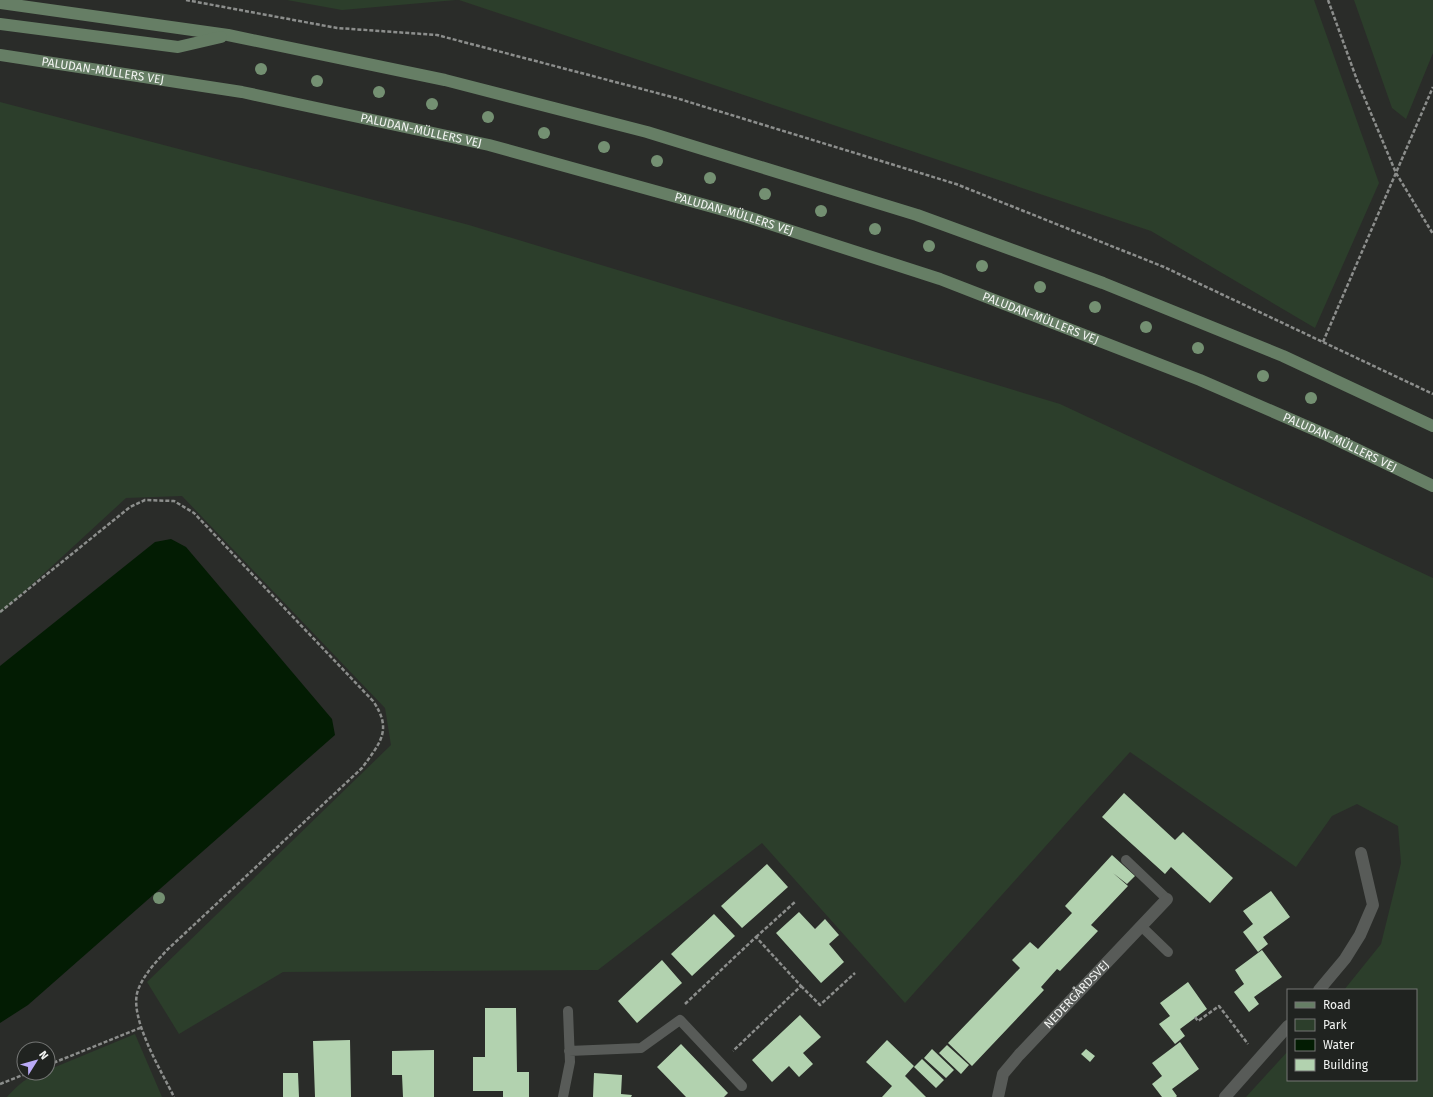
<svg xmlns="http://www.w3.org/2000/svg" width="1433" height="1097" font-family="'Fira Sans',sans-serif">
<rect width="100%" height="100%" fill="#2a2c29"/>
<path fill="#2c3e2b" d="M287 0H456L342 10Z
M459 0H1314L1379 183 1315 328 1151 231Z
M1354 0H1433V53L1406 119 1392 108Z
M0 102 469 225 1060 404 1433 578V1097H1246L1288 1051V1080H1416V990H1344L1381 944 1401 863 1398 826 1357 804 1332 816 1296 867 1130 752 905 1003 762 843 598 970 283 972 179 1034 147 982 391 745 385 708 182 496 126 498 0 614Z
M135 1034 162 1097H7C19 1084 30 1073 48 1073V1070Z"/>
<path fill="#031c03" d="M171 539 186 547 332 719 335 735 28 1005 0 1023V666L155 542Z"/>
<path fill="#b2d2af" d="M1124 793 1175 840 1183 832 1233 878 1210 903 1171 867 1165 874 1102 817Z
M1112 855 1135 876 1127 884 1113 873 1128 886 1091 925 1098 931 1060 971 1057 969 1041 987 1044 990 972 1066 948 1043 1020 968 1012 960 1030 942 1038 949 1072 913 1065 906Z
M767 864 788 887 742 928 721 906Z
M1271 891 1290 917 1263 937 1268 944 1258 952 1243 932 1253 924 1243 911Z
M799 912 815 929 825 919 839 935 829 944 844 962 821 983 776 933Z
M714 914 735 936 692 976 671 954Z
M1262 950 1282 977 1254 997 1259 1004 1249 1012 1234 992 1244 984 1235 970Z
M662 960 682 983 637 1023 618 1001Z
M1188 982 1207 1009 1180 1029 1185 1036 1175 1044 1159 1024 1170 1016 1160 1003Z
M485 1008H516L517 1072H529V1097H503V1091H473V1057H485Z
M800 1015 821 1037 803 1053 813 1064 799 1077 789 1066 772 1082 752 1060Z
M350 1040 351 1097H315L313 1041Z
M887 1040 914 1066 905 1076 926 1097H882L892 1086 866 1062Z
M1180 1042 1199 1069 1172 1089 1177 1096 1176 1097H1162L1152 1084 1162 1076 1152 1063Z
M681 1044 728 1093 724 1097H686L657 1067Z
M947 1045 969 1065 961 1074 939 1053Z
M932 1049 954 1070 946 1078 924 1058Z
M1086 1049 1095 1056 1090 1062 1081 1054Z
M434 1050V1097H403L402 1075H392V1051Z
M922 1059 944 1080 936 1088 914 1067Z
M283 1073H298L299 1097H283Z
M594 1073 622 1075 621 1094 632 1095 631 1097H593Z"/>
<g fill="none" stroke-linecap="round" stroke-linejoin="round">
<path stroke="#8c8e8c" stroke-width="2.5" stroke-dasharray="4 2" stroke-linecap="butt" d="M186 0 337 28 437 35 676 98 956 184 1164 267 1433 394
M1328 0 1357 80 1396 173 1433 234
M1323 342 1433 87
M0 612 130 507 145 500 174 501 194 513 373 701C393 730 380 743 362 768L167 950C156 962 144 974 138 990 128 1017 162 1072 174 1097
M756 937 795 902
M801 986 820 1005 855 973
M685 1004 756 937 801 986 733 1051
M1195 1017 1198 1021 1219 1006 1248 1044
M48 1065 140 1028
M0 1084 28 1073"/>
<path stroke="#585b58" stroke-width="10" d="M1126 860 1167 899
M1141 926 1168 952
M569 1051 641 1048 680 1020 742 1086
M563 1097 570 1062 568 1011"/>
<g stroke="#585b58" stroke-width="12">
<path d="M1319 990 1345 959 1360 935 1373 905 1361 853"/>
<path id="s1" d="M998 1097 1003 1074 1019 1055 1167 899"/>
<path d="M1225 1097 1288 1026"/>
</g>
<g stroke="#667e65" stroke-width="12">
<path d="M0 3 228 35 445 80 647 132 917 215 1103 283 1283 356 1433 426"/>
<path d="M0 24 178 47 221 37"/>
<path id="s2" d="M0 55 242 92 489 145 745 216 940 279 1200 380 1329 436 1433 486"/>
</g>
</g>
<g fill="#749072">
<circle cx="261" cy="69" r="6"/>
<circle cx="317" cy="81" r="6"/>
<circle cx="379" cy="92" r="6"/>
<circle cx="432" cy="104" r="6"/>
<circle cx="488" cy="117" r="6"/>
<circle cx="544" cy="133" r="6"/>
<circle cx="604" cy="147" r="6"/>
<circle cx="657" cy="161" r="6"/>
<circle cx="710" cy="178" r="6"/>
<circle cx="765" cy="194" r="6"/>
<circle cx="821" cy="211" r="6"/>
<circle cx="875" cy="229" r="6"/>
<circle cx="929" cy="246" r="6"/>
<circle cx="982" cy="266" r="6"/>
<circle cx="1040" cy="287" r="6"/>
<circle cx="1095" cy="307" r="6"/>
<circle cx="1146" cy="327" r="6"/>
<circle cx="1198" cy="348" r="6"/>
<circle cx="1263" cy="376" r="6"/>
<circle cx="1311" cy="398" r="6"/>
<circle cx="159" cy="898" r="6"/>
</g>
<g text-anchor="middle" stroke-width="4" stroke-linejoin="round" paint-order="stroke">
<g font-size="12" fill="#f1f3f1" stroke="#202320">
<text dy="4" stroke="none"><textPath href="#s2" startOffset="104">PALUDAN-MÜLLERS VEJ</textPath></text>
<text dy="4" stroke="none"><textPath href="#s2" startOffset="428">PALUDAN-MÜLLERS VEJ</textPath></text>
<text dy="4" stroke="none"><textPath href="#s2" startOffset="752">PALUDAN-MÜLLERS VEJ</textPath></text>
<text dy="4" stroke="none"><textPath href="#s2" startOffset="1076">PALUDAN-MÜLLERS VEJ</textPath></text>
<text dy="4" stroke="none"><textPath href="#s2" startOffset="1400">PALUDAN-MÜLLERS VEJ</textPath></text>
<text dy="4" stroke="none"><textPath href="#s1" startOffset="132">NEDERGÅRDSVEJ</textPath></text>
</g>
</g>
<rect x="1287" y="989" width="130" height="92" fill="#202320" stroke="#747674"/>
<rect x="1295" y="1002" width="20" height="6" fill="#667e65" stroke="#747674"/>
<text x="1323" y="1009" font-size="12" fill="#f1f3f1">Road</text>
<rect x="1295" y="1019" width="20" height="12" fill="#2c3e2b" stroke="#747674"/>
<text x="1323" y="1029" font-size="12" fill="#f1f3f1">Park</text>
<rect x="1295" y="1039" width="20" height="12" fill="#031c03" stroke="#747674"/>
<text x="1323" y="1049" font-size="12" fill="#f1f3f1">Water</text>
<rect x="1295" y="1059" width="20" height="12" fill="#b2d2af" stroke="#747674"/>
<text x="1323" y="1069" font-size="12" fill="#f1f3f1">Building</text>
<g transform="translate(36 1061) rotate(53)"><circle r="19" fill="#202320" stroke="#747674"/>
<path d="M0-3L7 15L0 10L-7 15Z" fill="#baaaf7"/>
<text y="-6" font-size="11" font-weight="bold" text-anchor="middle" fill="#f1f3f1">N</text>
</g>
</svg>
